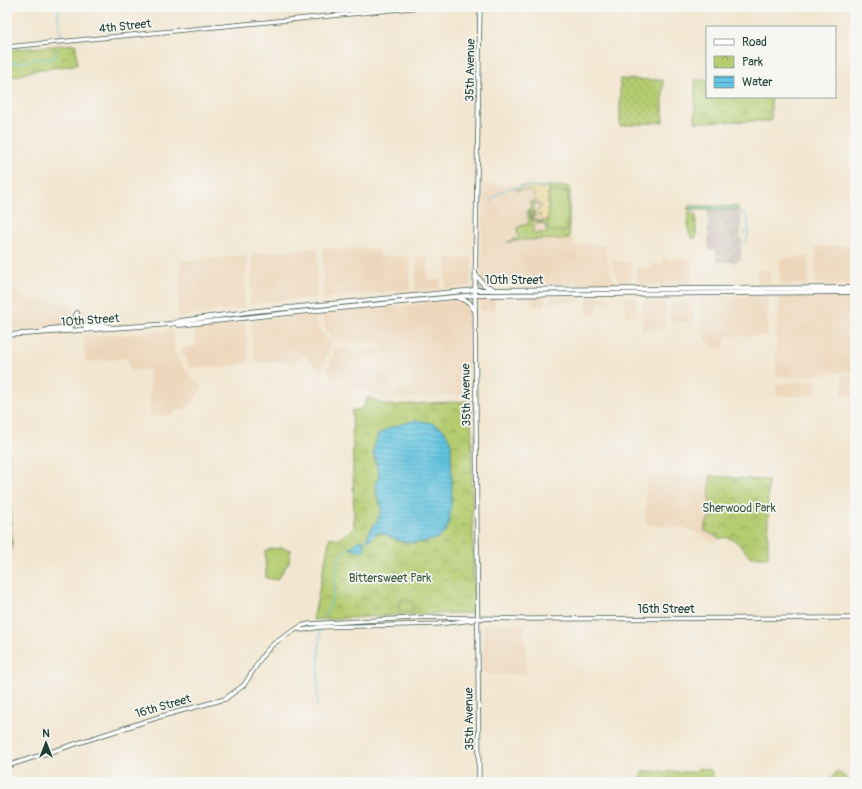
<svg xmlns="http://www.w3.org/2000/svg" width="862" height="789" font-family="Pangolin,sans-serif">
<defs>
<pattern id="industrial-furrows" width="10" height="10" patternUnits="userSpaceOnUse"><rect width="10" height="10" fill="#ccc2b9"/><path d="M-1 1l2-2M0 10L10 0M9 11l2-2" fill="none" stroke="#a59f97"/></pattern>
<pattern id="grass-dots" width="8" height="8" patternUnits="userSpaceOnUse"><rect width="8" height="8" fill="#b5cc71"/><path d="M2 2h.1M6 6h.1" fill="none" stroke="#93a75e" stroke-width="1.8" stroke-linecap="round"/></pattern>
<pattern id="sand-dots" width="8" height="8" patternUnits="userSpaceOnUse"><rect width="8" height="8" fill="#eeda9e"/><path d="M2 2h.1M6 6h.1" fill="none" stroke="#ccbc89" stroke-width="1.8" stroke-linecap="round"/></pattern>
<pattern id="park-crowns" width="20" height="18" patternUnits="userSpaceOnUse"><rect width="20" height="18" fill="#b5cc71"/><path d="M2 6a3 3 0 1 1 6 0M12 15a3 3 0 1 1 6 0" fill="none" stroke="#93a75e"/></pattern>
<pattern id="water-rules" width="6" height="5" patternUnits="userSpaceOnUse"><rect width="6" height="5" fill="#63c5e1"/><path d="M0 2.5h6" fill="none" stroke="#51a1b7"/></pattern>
</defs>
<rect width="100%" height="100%" fill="#f6f6f2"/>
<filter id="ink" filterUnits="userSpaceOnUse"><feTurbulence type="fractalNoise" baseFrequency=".025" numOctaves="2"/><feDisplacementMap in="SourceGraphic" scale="8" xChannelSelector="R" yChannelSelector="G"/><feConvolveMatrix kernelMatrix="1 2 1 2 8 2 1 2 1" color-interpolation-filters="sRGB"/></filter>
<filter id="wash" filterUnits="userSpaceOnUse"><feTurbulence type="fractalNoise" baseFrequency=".012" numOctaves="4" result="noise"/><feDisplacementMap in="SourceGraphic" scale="16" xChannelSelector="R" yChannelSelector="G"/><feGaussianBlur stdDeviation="0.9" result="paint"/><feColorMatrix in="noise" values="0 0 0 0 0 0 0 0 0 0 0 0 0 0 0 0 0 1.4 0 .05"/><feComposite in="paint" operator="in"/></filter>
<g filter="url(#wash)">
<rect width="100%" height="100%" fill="#f2e6d0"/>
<path fill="#edd7bb" d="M483 185 570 187 569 239H574V244L604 245 609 269 617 285 485 283 481 273Z
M848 244H855V285H816V246H848Z
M318 248 316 297 250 304 253 254Z
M323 248 377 250 380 251V256L410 257V290L323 298Z
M247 255 244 308 180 317 178 315 181 261Z
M416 257H428L427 280H440V288L437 290H415Z
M809 257 808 284 780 285V258Z
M446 258H470L472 260 470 286 448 289 446 288Z
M691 259V285L636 286V269L650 268V264L663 265 664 260Z
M611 261 632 262 631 286 622 285 617 278Z
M757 270H770V284H757Z
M14 291 33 300 71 302 73 304V319L71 324 65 326 7 329V296Z
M542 296 545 298V306L532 305V297Z
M550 296H581V303H551Z
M754 296H768L767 335 725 336 724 349 712 346 705 339 701 329V300L704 297Z
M781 296 855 297V371L795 377 776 376V345L779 298Z
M488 297 495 298V310H480V301L482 298Z
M589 297H606L608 298 609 302H598L597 314H586L587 299Z
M625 297H636L637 316H625Z
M461 300 468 304 470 309 469 394 389 399 382 398 341 379H331L327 369 336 349 340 348 360 350 383 348V344L346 343 335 339 326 329 322 319 323 313 377 308 382 310 390 307Z
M646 300 665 301V329L642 330 643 301Z
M671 300 694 302V321L670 323Z
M314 315 322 334 332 343 322 369H319L302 354 294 364 283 361 255 362 251 324 255 320Z
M245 323 249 363 221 368 210 366 190 368 181 349 196 346 195 329Z
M170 330 172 331 175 352 180 363 191 377 203 387 191 404 183 411 175 410 171 415 150 416V369L130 371 128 358 85 362 84 337 117 334 122 335Z
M842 376H855V396L842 395Z
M817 380 816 396H776L777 384Z
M646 476H710L709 518 705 526V531L716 536 719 539 713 543 702 535 684 528 646 525Z
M487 624H525L526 674H483V626Z"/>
<path fill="url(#industrial-furrows)" d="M708 210H741V260H739L738 262H717L716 250H708Z"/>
<path fill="url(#grass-dots)" stroke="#6a8452" d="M620 79 663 80V122L620 126Z
M548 186 570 187 569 239 526 240 507 242 519 238 517 230 519 226 529 224 527 210 531 208 529 202 534 201 533 221 530 211H528L534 224 533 233 534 234 547 232 545 224 536 223 548 220Z
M736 206 738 207V210H688V207L690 206Z
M688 213 696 215V238H691L688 230Z
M7 411 12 540V550H7Z"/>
<path fill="url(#sand-dots)" stroke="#868c69" d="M519 186 548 187V220L536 222 534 218 538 221H541L540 214 534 217V213L537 212 538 209H540V203L536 205 535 197 530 190H516Z"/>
<path fill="url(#park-crowns)" stroke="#6a8452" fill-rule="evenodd" d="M73 44 76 45 77 65 35 70 7 79V50Z
M695 80H707V97H771V121L695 122Z
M368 397 382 404 391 405 471 401 474 613 418 614 313 620 330 537 339 539 354 528 352 410 362 409ZM373 452 450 520C448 524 446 531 443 534 432 542 413 545 400 542 393 540 382 530 374 534L373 527C392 509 373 500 375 486 375 483 378 480 379 477 380 470 375 459 373 452Z
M710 476C730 476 748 480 768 480V557H750C742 548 733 533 719 539L716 536 705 531 704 529 709 518Z
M699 768 711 770 713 782H641L642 771 694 772Z
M837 771 852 782H829Z"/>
<path fill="#b5cc71" stroke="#6a8452" d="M549 192H568L567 231H548Z
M282 548 291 550 289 562 277 580 266 578 265 552 270 549Z
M399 601H412L413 611H399Z"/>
<path fill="url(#water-rules)" stroke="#41818a" d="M416 420C434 423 445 424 451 444 451 464 455 516 445 532 437 544 410 543 398 541 395 538 382 532 377 533 373 534 372 538 371 540H368C366 529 380 522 381 511 382 502 376 495 375 486L379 475 373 452 378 434 391 427Z
M361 539 364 541V551H357L349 548Z"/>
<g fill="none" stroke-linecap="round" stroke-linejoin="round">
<path stroke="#63c5e1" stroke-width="1" d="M60 7 58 14 61 36
M7 61 21 63 33 59H54L58 50
M492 200C505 183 530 187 548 187
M491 203 492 201
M692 210 693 208H735
M744 234 747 230
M741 242 746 241C751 234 749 218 743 212
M364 541 368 539
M324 619 332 599 339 557 341 553 349 548
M317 706 320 630"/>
</g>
</g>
<g filter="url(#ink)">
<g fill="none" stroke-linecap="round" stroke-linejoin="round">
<defs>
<path id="secondary" d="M7 47 422 7
M298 629 303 630 320 627 438 624 473 620
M7 766 162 716 225 699 244 685 263 655 273 644 301 626 309 624 430 617 521 619 855 618
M479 782 475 290 480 7"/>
<path id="primary" d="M476 275 484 285 492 288
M459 298 469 302 475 311
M78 317 85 326 103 325 112 328
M175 323 179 325 288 313 475 295 855 292
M43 332 49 329 71 327 77 313
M7 335 171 324 180 321 247 312 475 290 855 288"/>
</defs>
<use href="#secondary" stroke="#3f564b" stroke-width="5"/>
<use href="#primary" stroke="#3f564b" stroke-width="5.5"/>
<use href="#secondary" stroke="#fff" stroke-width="3.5"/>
<use href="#primary" stroke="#fff" stroke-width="4"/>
</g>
</g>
<g text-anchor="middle" stroke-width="3.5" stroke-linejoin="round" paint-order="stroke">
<g font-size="12" fill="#1f3d34" stroke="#f6f6f2">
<text transform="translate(125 26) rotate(-6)" y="4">4th Street</text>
<text transform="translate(470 70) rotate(-89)" y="4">35th Avenue</text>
<text x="514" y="284">10th Street</text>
<text transform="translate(90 320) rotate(-4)" y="4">10th Street</text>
<text transform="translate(466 395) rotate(-91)" y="4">35th Avenue</text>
<text x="666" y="613">16th Street</text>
<text transform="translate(163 706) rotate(-16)" y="4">16th Street</text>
<text transform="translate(469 719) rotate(-91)" y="4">35th Avenue</text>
</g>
<g font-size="12" fill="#3d5a40" stroke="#f6f6f2">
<text x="739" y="512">Sherwood Park</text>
<text x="390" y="582">Bittersweet Park</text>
</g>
</g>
<rect width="862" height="789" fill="none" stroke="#f6f6f2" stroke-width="24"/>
<rect x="706" y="26" width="130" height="72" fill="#f6f6f2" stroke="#a0aca6"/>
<rect x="714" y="39" width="20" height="6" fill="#ffffff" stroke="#a0aca6"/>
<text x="742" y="46" font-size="12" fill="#1f3d34">Road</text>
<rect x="714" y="56" width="20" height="12" fill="url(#park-crowns)" stroke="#a0aca6"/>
<text x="742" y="66" font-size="12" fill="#1f3d34">Park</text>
<rect x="714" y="76" width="20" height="12" fill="url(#water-rules)" stroke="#a0aca6"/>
<text x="742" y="86" font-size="12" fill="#1f3d34">Water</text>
<g transform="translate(46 743)" stroke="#f6f6f2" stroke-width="3" paint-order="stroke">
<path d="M0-3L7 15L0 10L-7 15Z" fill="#1f3d34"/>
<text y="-6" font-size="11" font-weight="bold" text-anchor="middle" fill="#1f3d34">N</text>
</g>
</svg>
